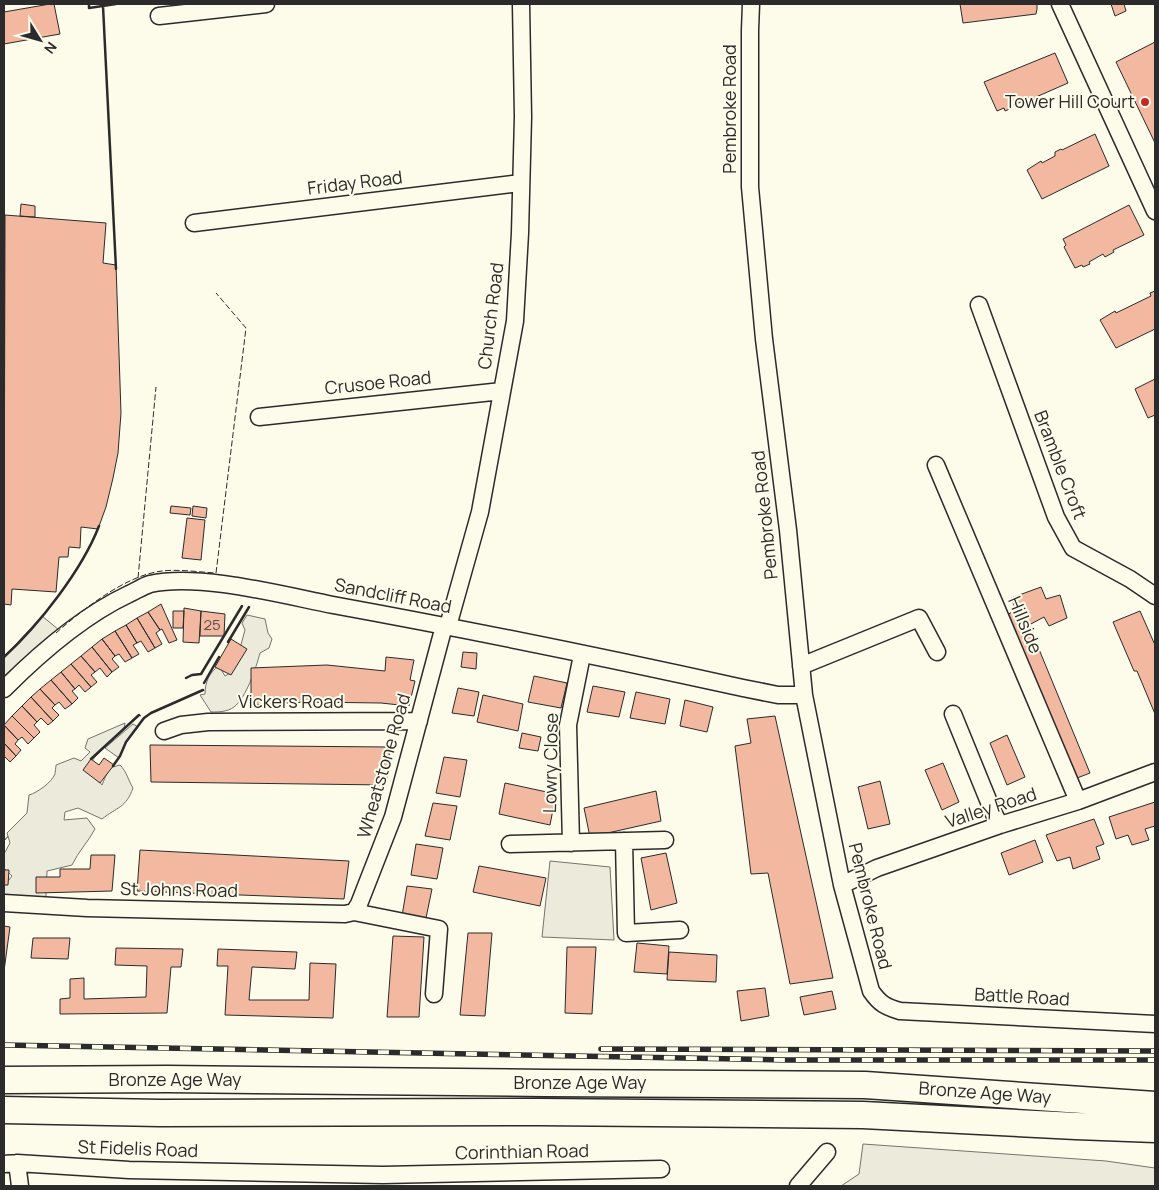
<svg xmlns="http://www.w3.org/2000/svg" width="1159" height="1190" font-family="Manrope,sans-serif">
<rect width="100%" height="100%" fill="#fdfbea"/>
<path fill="#ecebdb" stroke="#74746e" d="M247 615 265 619 268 633 272 639 269 648 260 653C256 668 246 698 234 707 227 712 219 712 211 712L200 695 205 694C205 683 209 672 219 666L225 676 232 672 239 652 245 630 242 623Z
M42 616 59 630 4 680V657Z
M125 723 124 728 95 757 87 767 102 785 109 768 120 765C127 772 128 780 133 788 126 808 117 807 102 819L78 808 65 812 64 820 87 818 95 829C88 842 78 852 72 865L47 871 46 896 34 901 4 898V886L12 876 4 868V854L10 843 7 833 27 813 29 795C37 793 52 782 55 774 55 773 56 766 56 765L74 758 81 761 90 752 85 748 88 739Z
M133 724 138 727 126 742 119 758 105 748Z
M550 861 610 867 614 940 542 937Z
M863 1144 1106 1161 1155 1168V1186H841L859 1174Z"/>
<path fill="#f2b8a0" stroke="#2b2b2b" d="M50 4H54L60 34 4 44V12Z
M960 4H1037V9L1036 14 963 23Z
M1111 4H1124L1126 11 1115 16Z
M1155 42V143L1116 62Z
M1055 53 1068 83 1036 97 1037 98 1027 103 1026 100 1011 106 1012 108 1005 111 1004 108 997 111 984 82Z
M1095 134 1109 166 1042 199 1027 170 1041 161 1042 163 1055 156V152L1061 149 1062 150Z
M21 204 35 206V217L20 216Z
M1129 205 1144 235 1113 250 1114 252 1105 257 1103 254 1089 262 1090 264 1083 267 1082 265 1075 268 1064 247 1066 245 1063 239Z
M5 215 106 223 103 263 116 265 121 413 118 453 113 478 106 507 98 529 81 527 80 548 69 547 68 557H59L56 592 12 589 11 605 4 604Z
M1155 291V329L1116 348 1100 320 1115 311 1116 313 1151 296 1150 293Z
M1155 379V415L1148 418 1135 389Z
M171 506 191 508 190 515 170 513Z
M193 506 207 508 206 518 192 516Z
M187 518 205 520 201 560 182 558Z
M1041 587 1046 599 1060 595 1067 618 1049 626 1044 617 1029 625 1090 773 1072 780 1003 617 1016 610 1011 598Z
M161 604 177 640 169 643 162 629 160 630 148 612Z
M184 608 201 611 199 643 183 642Z
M173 611H184L183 628H173Z
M201 611 225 614 224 636H200Z
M1140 611 1155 645V714L1137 671H1134L1113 622Z
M148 612 160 630 156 633 162 644 155 648 137 618Z
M137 618 155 648 148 652 141 641 137 643 126 625Z
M126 625 137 643 133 645 139 654 132 658 115 631Z
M115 631 132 658 125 662 119 654 115 656 102 639Z
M102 639 115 656 112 659 119 667 112 672 92 647Z
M231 639 247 649 231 675 215 667Z
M92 647 112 672 107 677 100 668 95 672 81 656Z
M463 652 477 653 476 669 461 667Z
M81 656 95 672 91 675 97 682 91 687 71 664Z
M386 657 414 660 410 680 415 681 409 706 381 703 305 702 251 705V668L327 665 385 671Z
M71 664 91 687 85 692 79 685 75 689 61 672Z
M61 672 75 689 72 691 78 698 72 704 51 680Z
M534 676 567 683 561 708 528 702Z
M51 680 72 704 65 709 59 702 55 705 40 689Z
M593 686 625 692 619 717 587 712Z
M458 688 479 692 474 716 452 713Z
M40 689 55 705 52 708 59 715 53 721 31 697Z
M636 692 670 699 665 724 630 718Z
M483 695 523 704 518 731 477 722Z
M31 697 53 721 48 725 41 718 37 722 22 706Z
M685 700 713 707 707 732 680 726Z
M22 706 37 722 34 725 40 732 34 738 12 716Z
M12 716 34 738 28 744 22 737 18 740 4 725Z
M775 716 833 978 790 984 768 873 751 874 735 746 751 743 747 719Z
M4 725 18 740 15 744 21 750 16 756 4 743Z
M522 733 541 737 538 751 519 748Z
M1007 735 1025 777 1007 785 990 743Z
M4 743 16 756 10 762 4 756Z
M150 745 390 747 386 785 151 782Z
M444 757 467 760 460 797 436 793Z
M104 758 114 765 100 783 83 770 91 759 99 765Z
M943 763 959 802 942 810 925 770Z
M880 781 890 824 868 829 858 787Z
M505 783 556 794 550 825 499 814Z
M656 791 661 821 590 837 584 808Z
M1155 802V826L1145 829 1149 840 1132 845 1128 835 1116 839 1109 817Z
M433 803 457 806 450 840 425 836Z
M1094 819 1104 844 1096 847 1100 859 1073 869 1070 857 1057 861 1046 835Z
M1035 840 1043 862 1009 875 1001 853Z
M416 844 443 848 437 879 411 875Z
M140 850 349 861 344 899 137 891Z
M666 853 677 903 651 910 641 858Z
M91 855H115L112 891 36 893V877H60V869H90Z
M479 866 546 878 540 906 473 892Z
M4 870H9L8 885H4Z
M407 886 432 889 426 918 402 916Z
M4 926 10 927 4 971Z
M468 933H492L485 1016 460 1015Z
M393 936 424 937 419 1017H387Z
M33 938H70L68 959 31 958Z
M637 943 669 946 667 974 634 972Z
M567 947H596L592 1014 565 1013Z
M116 948 183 949 181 967H171L167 1013 60 1014V999L70 998V979L84 978V999L146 997 147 966 115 965Z
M218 949 297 952 295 969 252 967 249 1000H309L310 963 336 964 333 1018 225 1015 228 966H217Z
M669 952 717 955 716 982 667 980Z
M765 988 769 1016 741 1021 737 991Z
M832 991 836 1009 804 1015 800 997Z"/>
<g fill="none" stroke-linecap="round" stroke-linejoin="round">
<defs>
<path id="street" d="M751 4 750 30V187L764 339 788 530 804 695 842 885 871 991C880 1004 886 1007 900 1011L1155 1024
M1060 4 1155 211
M159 16 266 4
M194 223 520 183
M979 305 1056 517 1073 548 1130 579 1155 596
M259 417 502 391
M936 465 1078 801
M448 626 480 512 515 321 520 233 523 117 521 4
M801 666 919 618 937 652
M4 689C40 653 82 616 129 594 136 591 143 586 150 584 200 573 282 595 333 605 470 630 607 658 743 688L778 695H804
M953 714 993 812 1000 825
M164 731 181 725 208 722 419 721
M624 841 626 933 680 930
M571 843 568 725 582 655
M510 844 665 840
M842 885 877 868 1000 825 1078 801 1155 772
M4 903 87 908 345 914 354 912 439 929 434 994
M354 912 359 904 393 817 444 626
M17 1163 20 1186
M4 1164 17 1163 129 1170 383 1175 661 1169
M798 1186 827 1152"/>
<path id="primary" d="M4 1080 167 1079 546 1083 865 1085 1155 1105
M4 1110 160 1113 539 1112 863 1115 1076 1126 1155 1129"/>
</defs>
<use href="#street" stroke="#2b2b2b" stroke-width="19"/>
<use href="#primary" stroke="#2b2b2b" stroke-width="29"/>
<use href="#street" stroke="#fdfbea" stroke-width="16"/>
<use href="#primary" stroke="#fdfbea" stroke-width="26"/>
<defs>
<path id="rail" d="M4 1045 787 1060H1155
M601 1049 1155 1051"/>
</defs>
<use href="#rail" stroke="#2b2b2b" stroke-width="5.5"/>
<use href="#rail" stroke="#fdfbea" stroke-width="4" stroke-dasharray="11" stroke-linecap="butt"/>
<path stroke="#2b2b2b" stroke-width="1" stroke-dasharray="6 2.5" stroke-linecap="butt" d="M138 578 156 387
M56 633C82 610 126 575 162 571 179 569 198 572 216 573L246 328 216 293
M139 715 141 716
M4 841 9 835"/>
<path stroke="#2b2b2b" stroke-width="2.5" d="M89 4V8L116 4
M103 6 116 269
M228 642 249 607
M4 657C39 625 82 570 99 526
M186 678 192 675 201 674 242 606
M204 683 219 657
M91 759 139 715
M113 766 120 756 126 742 144 718 151 713 203 690"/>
</g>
<circle fill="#c62828" stroke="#fdfbea" stroke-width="2" cx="1145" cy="102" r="5"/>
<g text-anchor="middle" stroke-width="4" stroke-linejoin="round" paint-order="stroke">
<g font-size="15" fill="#5d4e48">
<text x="212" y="630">25</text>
</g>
<g font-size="18" fill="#2b2b2b" stroke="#fdfbea" text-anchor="end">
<text x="1135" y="108">Tower Hill Court</text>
</g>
<g font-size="18" fill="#2b2b2b" stroke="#fdfbea">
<text transform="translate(730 109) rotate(-90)" y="6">Pembroke Road</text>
<text transform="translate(355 183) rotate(-7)" y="6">Friday Road</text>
<text transform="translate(491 316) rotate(-83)" y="6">Church Road</text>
<text transform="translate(378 383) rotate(-6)" y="6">Crusoe Road</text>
<text transform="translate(1060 465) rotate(69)" y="6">Bramble Croft</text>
<text transform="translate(765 515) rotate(-96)" y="6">Pembroke Road</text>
<text transform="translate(393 596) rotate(11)" y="6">Sandcliff Road</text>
<text transform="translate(1025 625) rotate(67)" y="6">Hillside</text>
<text x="291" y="708">Vickers Road</text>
<text transform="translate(551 763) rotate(-89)" y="6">Lowry Close</text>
<text transform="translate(384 766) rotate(-74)" y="6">Wheatstone Road</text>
<text transform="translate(991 808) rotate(-18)" y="6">Valley Road</text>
<text transform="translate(179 890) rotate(1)" y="6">St Johns Road</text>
<text transform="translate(870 906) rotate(76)" y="6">Pembroke Road</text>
<text transform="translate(1022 997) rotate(3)" y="6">Battle Road</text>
<text x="175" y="1086">Bronze Age Way</text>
<text x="580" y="1089">Bronze Age Way</text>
<text transform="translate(985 1093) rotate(4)" y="6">Bronze Age Way</text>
<text transform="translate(138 1149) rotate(2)" y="6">St Fidelis Road</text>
<text transform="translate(522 1152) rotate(-1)" y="6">Corinthian Road</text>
</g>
</g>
<rect width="1159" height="1190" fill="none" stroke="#2b2b2b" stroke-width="10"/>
<g transform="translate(40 40) rotate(127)" stroke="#fdfbea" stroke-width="4" paint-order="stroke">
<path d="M0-4L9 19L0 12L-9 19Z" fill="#2b2b2b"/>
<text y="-8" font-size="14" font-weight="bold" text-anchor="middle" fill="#2b2b2b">N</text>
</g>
</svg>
